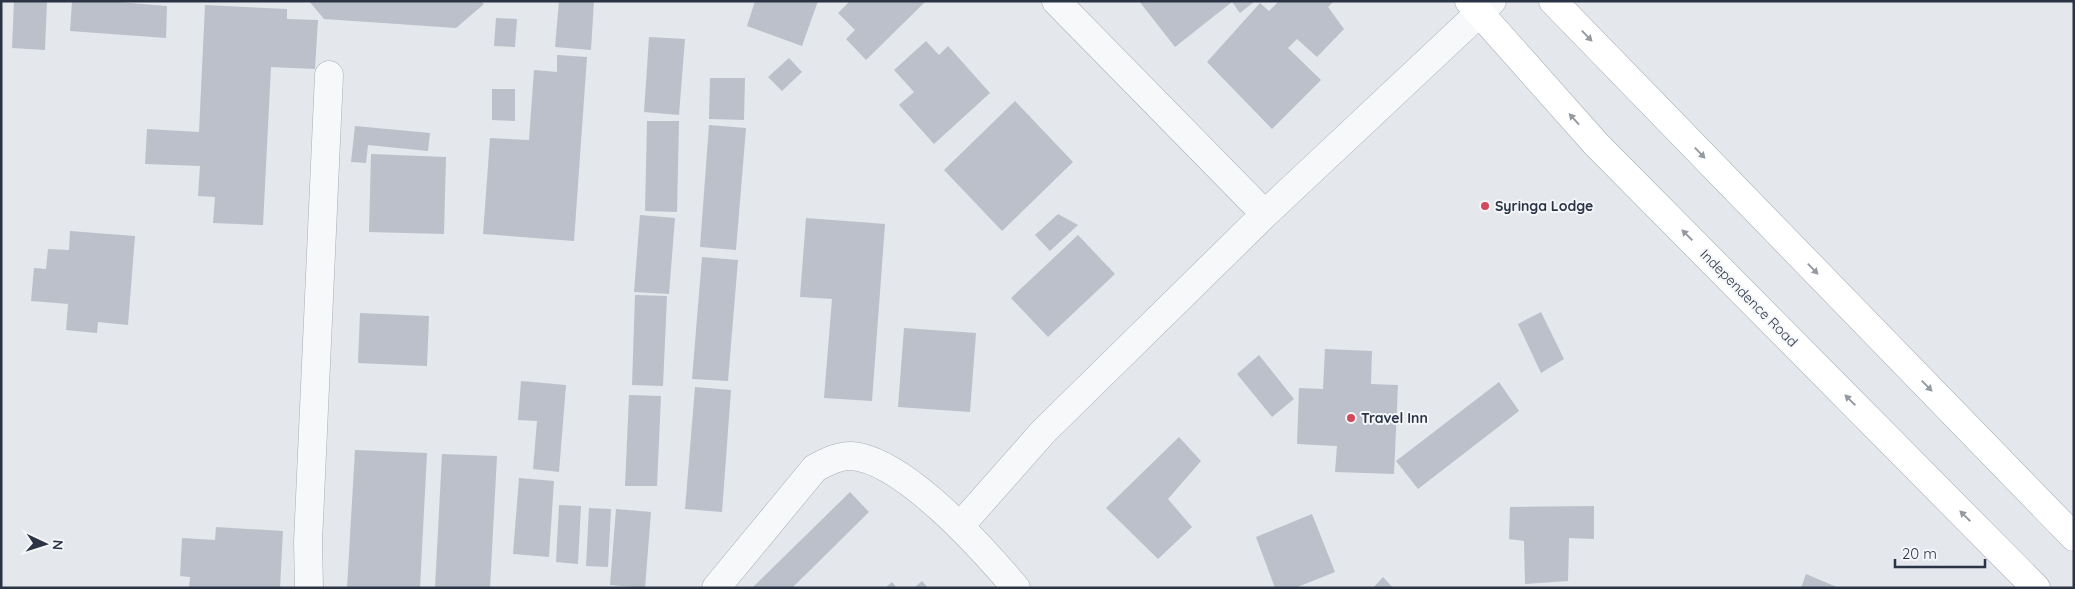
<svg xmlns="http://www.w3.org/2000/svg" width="2075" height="589" font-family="Quicksand,sans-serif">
<rect width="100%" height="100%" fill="#e4e7ec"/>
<path fill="#bbc0ca" d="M14 1H47L45 50 12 48Z
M72 1H105L167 6 166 38 70 31Z
M309 1H481L484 4 456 28 324 19Z
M559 1H594L591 50 555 47Z
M755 1H818L802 46 747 26Z
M850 1H926L866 60 846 39 855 30 838 13Z
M1139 1H1255L1240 13 1232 2 1175 47Z
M1279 1H1334L1328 7 1344 29 1317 57 1297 39 1288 48 1321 80 1272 129 1207 62 1260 3 1269 11Z
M205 5 287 9V19L318 20 315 69 271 67 263 225 213 223 215 197 198 196 200 166 145 164 147 129 199 132Z
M496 18 517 19 515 47 494 46Z
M649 37 685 39 679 115 644 112Z
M926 41 939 55 948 46 990 93 934 144 899 105 914 92 894 70Z
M557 55 587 57 574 241 483 234 490 138 529 140 534 70 557 72Z
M789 58 802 72 782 91 768 77Z
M710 78H745L744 120 709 119Z
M492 89H515V121L492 120Z
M1015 101 1073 162 1002 231 944 170Z
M647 121H679L677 212 645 211Z
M709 125 746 128 736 250 700 247Z
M355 126 430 133 428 151 368 145 366 163 351 162Z
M371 154 446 157 444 234 369 232Z
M1058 214 1078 225 1050 251 1035 235Z
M640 215 675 218 669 294 634 292Z
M806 218 885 224 872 401 824 398 832 299 800 297Z
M70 231 135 236 128 325 98 322 97 333 66 330 68 304 31 301 34 268 46 269 48 249 69 250Z
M1078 235 1115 274 1048 337 1011 298Z
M702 257 738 260 728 381 692 379Z
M635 295 667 296 663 386 632 385Z
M1541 312 1564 359 1541 373 1518 324Z
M360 313 429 316 427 366 358 363Z
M904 328 976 333 970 412 898 407Z
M1325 349 1372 351 1371 384 1398 385 1394 474 1335 472 1337 446 1297 444 1299 388 1323 389Z
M1259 355 1294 399 1272 417 1237 374Z
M521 381 566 385 559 472 533 469 537 421 518 420Z
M1499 382 1519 411 1418 489 1396 461Z
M695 387 731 390 722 512 685 509Z
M629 395 661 396 657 486H625Z
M1179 437 1201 461 1168 499 1192 527 1158 559 1106 508Z
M355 450 427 453 420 588H347Z
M442 454 497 456 490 588H435Z
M519 478 554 481 549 557 513 554Z
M850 492 869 512 792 588H752Z
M559 505 581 506 578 564 556 562Z
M1594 506V539L1569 538 1568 581 1525 584 1524 541 1509 539 1510 507Z
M589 508 611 509 608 567 586 566Z
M616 509 651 512 645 588 610 585Z
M1312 514 1335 572 1295 588H1275L1256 537Z
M216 527 283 531 280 588H189L190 577 180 576 182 538 215 540Z
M1806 574 1839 588H1801Z
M1383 577 1393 588H1373Z
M922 581 928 588H914Z
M892 582 897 588H885Z"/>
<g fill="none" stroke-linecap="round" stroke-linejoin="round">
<defs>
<path id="minor" d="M1056 1 1265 214
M960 526 1043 432 1265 214 1492 1
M309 588 308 542 329 75
M716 588 815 468C827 462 837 456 851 456 903 459 983 549 1016 588"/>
<path id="primary" d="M1469 1 1596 144 2036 588
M1553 1 2074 537"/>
</defs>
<use href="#minor" stroke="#a9aeb7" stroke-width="29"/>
<use href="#primary" stroke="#a3abb8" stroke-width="29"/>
<use href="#minor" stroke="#f7f8fa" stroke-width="28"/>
<use href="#primary" stroke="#fff" stroke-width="28"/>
</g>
<defs><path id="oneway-solid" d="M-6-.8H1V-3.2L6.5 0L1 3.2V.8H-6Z" transform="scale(1.25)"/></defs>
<g fill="#959aa2">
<use href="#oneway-solid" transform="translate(1587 36) rotate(46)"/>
<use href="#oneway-solid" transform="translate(1574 119) rotate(-132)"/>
<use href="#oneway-solid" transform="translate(1700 153) rotate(46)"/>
<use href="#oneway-solid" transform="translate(1687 235) rotate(-135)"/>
<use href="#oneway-solid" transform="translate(1813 269) rotate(46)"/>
<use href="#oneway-solid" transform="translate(1927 386) rotate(46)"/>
<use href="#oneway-solid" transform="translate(1850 400) rotate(-135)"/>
<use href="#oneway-solid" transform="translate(1965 516) rotate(-135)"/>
</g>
<g fill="#d1495b" stroke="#f4f6f9" stroke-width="2">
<circle cx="1485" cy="206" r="5"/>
<circle cx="1351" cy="418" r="5"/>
</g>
<g text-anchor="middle" stroke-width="4" stroke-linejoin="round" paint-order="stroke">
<g font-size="14" font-weight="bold" fill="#2b3445" stroke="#f4f6f9" text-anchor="start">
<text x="1495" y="211">Syringa Lodge</text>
<text x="1361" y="423">Travel Inn</text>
</g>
<g font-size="14" fill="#2b3445" stroke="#f4f6f9">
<text transform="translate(1749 298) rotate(45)" y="5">Independence Road</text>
</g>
</g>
<rect width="2075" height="589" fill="none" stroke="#2b3445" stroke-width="5"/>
<g transform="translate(45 544) rotate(94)" stroke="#f4f6f9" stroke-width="4" paint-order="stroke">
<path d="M0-4L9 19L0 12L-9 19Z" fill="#2b3445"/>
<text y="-8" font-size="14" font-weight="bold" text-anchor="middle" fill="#2b3445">N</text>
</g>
<path d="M1895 559v8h90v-8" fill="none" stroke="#2b3445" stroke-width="2.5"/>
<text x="1902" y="559" font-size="15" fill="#2b3445" stroke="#f4f6f9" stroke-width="4" paint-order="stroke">20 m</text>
</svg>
